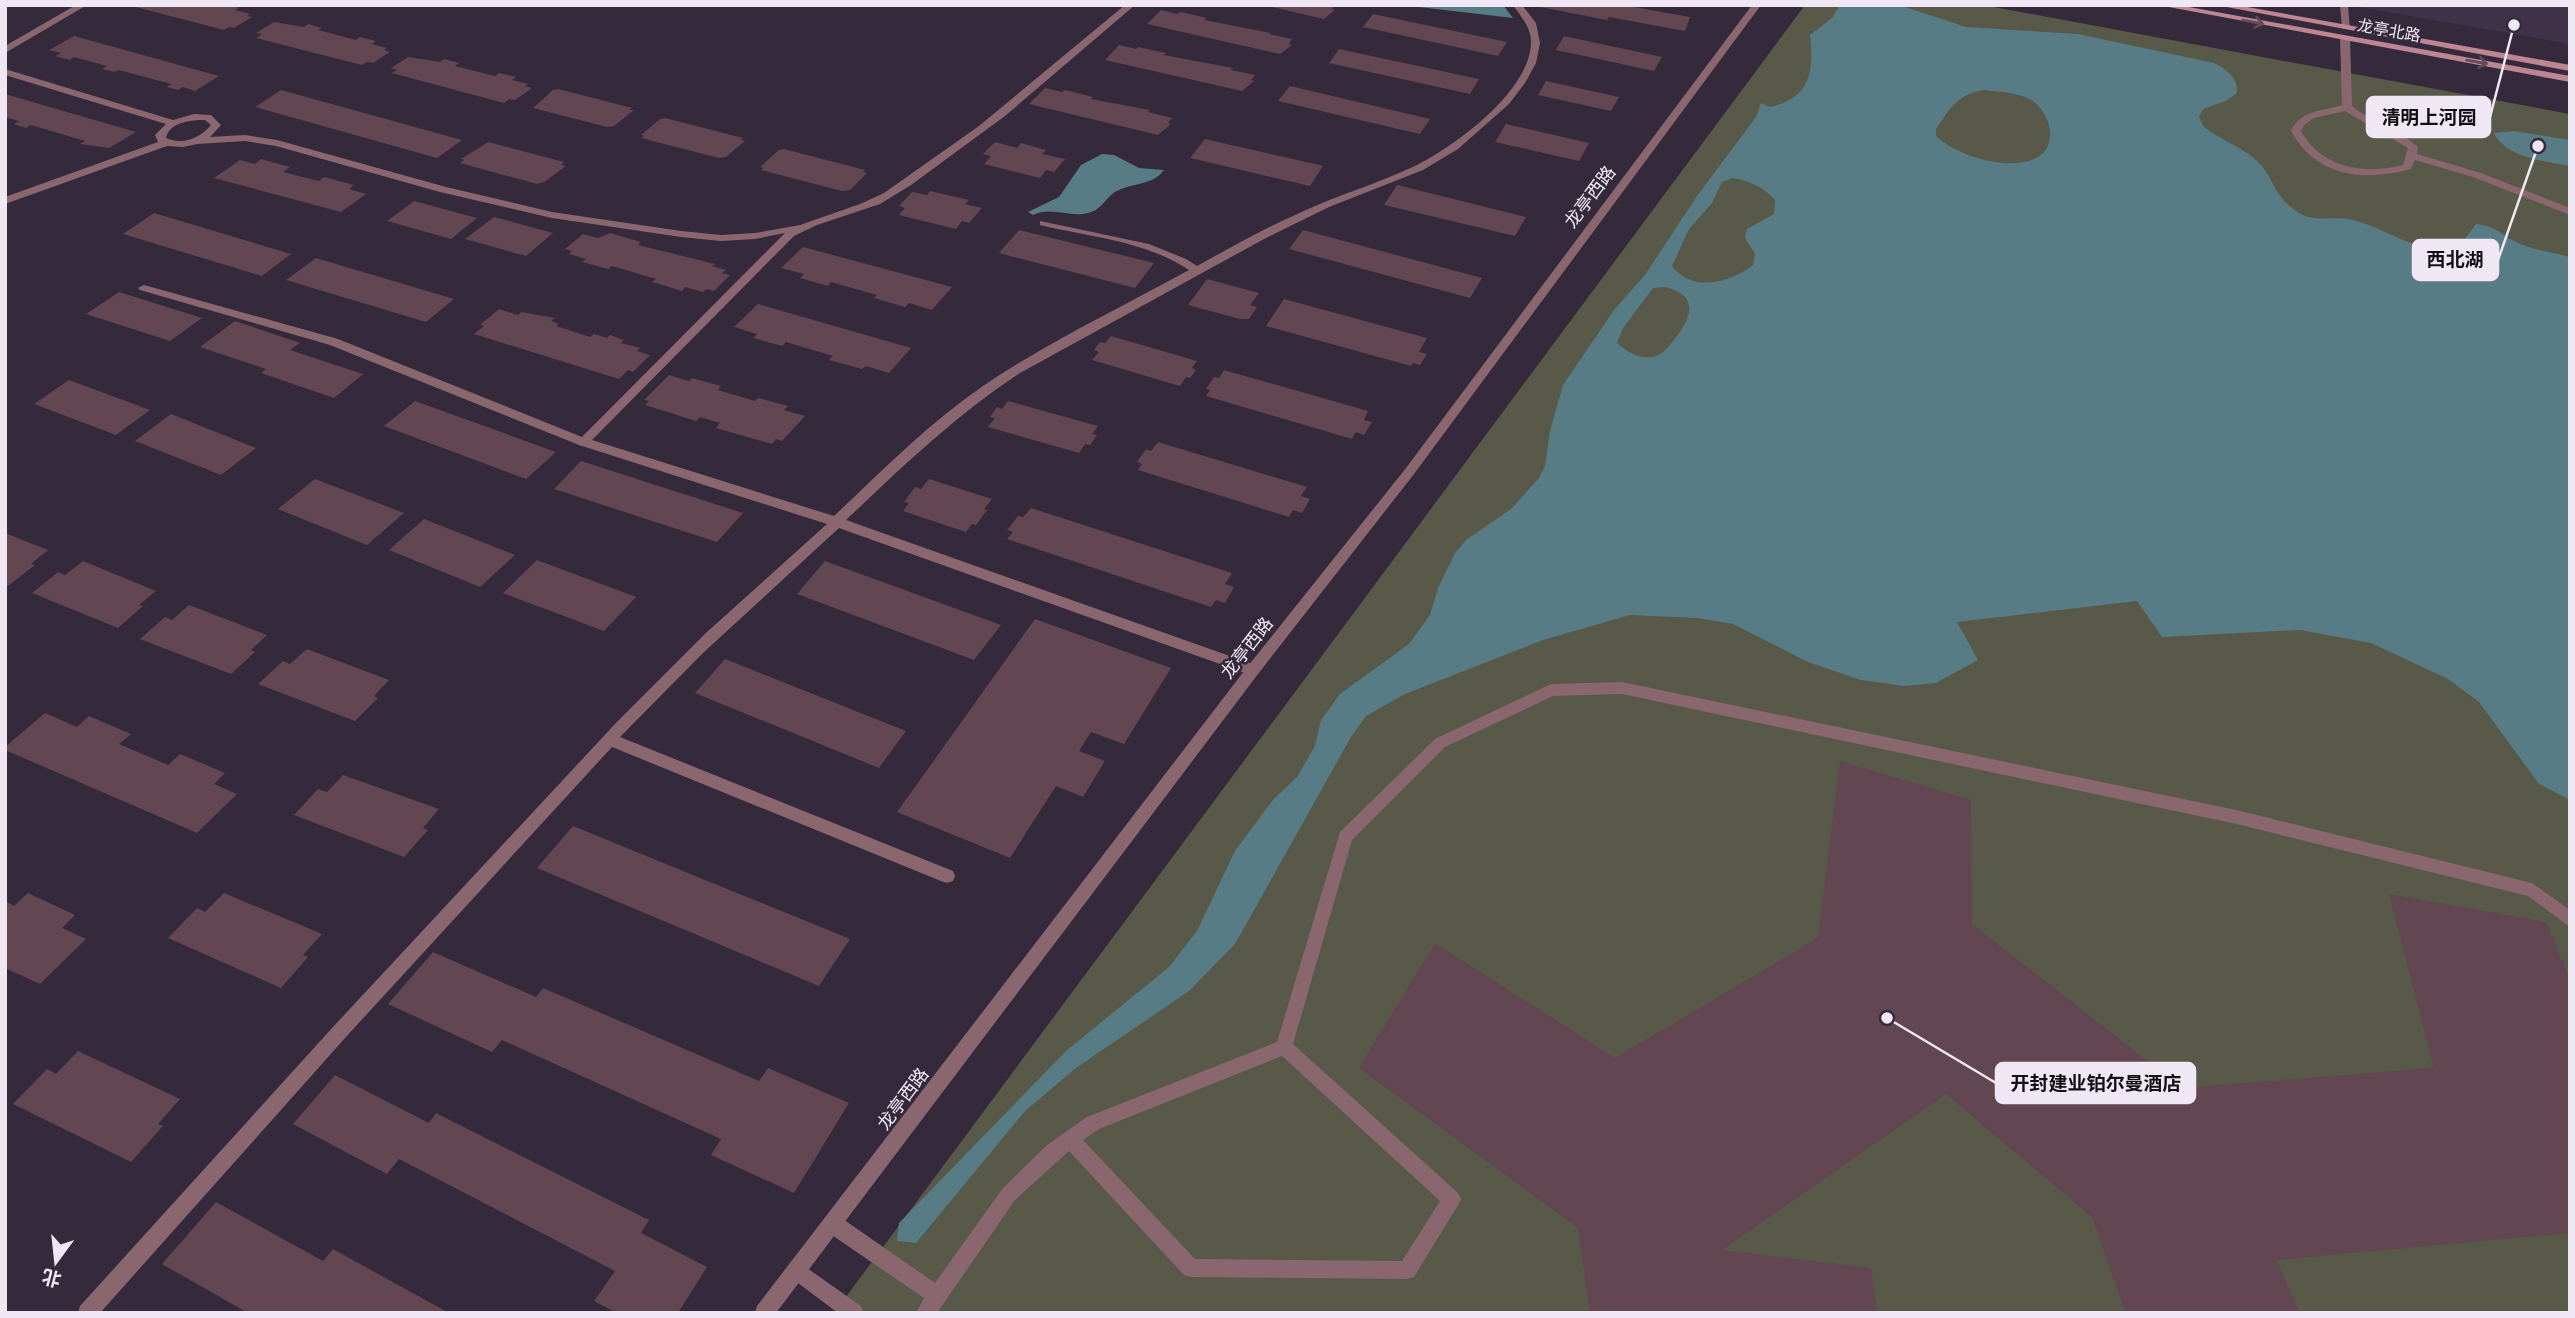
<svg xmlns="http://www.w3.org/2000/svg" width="2575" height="1318" font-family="'Roboto Condensed','Noto Sans SC',sans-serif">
<rect width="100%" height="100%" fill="#342a3c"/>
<path fill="#403249" d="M2347 5H2570V44Z"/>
<path fill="#585948" d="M1805 5H1983L2570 114V1313H834Z"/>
<path fill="#587c85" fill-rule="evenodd" d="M1402 5H1503L1513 18Z
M1840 5H1899L1966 27 2078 34 2214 63C2227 70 2238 77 2237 93L2226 101 2203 109 2199 117 2203 126C2220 140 2241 146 2257 161 2275 178 2271 193 2296 211 2314 224 2332 215 2353 220 2388 228 2422 259 2460 246L2476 224C2496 226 2500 234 2516 242 2532 250 2552 252 2570 257V800L2539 784 2479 702 2448 679 2371 643 2300 630 2162 637 2137 601 1957 622 1978 660 1936 683 1904 686 1861 680 1808 662 1733 624 1697 618 1630 615 1543 640 1405 694 1366 716 1351 737 1235 944 1189 991 1076 1068 1025 1111 916 1243 897 1241 899 1223 1066 1051 1169 967 1197 931 1235 851 1273 800 1297 777 1315 746 1321 720 1340 694 1409 644 1430 615 1438 588 1455 553 1466 540 1511 509 1539 478 1545 466 1550 431 1563 385 1614 310 1645 275 1697 196 1756 117 1761 103 1770 107C1811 98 1814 71 1810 35L1832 18ZM1984 90C2000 92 2017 92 2031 100 2050 111 2060 146 2036 158 2009 172 1957 156 1936 136V129C1951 107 1957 95 1984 90ZM1733 178C1750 181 1763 187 1775 200L1774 214 1747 229 1745 238 1755 254 1753 265C1730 283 1692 293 1672 266L1689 229 1712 203 1722 182ZM1665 287C1702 296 1690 320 1673 341 1668 348 1661 356 1652 357 1638 359 1626 351 1617 343L1623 328 1653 288Z
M2514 131 2570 140V166C2545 161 2506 158 2494 133Z
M1102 154 1114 155 1139 168 1164 170C1153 185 1134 183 1119 190 1106 195 1103 210 1088 213 1069 218 1052 206 1033 215L1028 212 1059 197 1081 165Z"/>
<path fill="#624651" d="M231 5 239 8 235 10 250 14 247 16 252 17 234 28 229 27 224 30 132 6Z
M1263 5H1335L1332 9 1335 10 1324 19Z
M1541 5H1623L1690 17 1685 31 1609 17 1607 20 1540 7Z
M1161 10 1177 14 1180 12 1207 18 1204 20 1271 33 1269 34 1292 39 1289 44 1292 45 1280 54 1147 24Z
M1373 14 1507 42 1498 56 1363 27Z
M274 22 304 27 308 24 322 28 318 30 356 40 360 37 376 41 372 44 387 48 384 50 390 52 373 63 367 62 362 65 256 38 262 34 256 33Z
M74 36 219 76 195 91 183 87 178 90 167 87 171 84 119 70 114 72 102 69 107 66 74 57 70 60 55 56 61 53 49 50Z
M1564 36 1662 57 1654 71 1556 50Z
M1119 45 1136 49 1138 47 1166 53 1164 55 1233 68 1231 70 1255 75 1251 80 1254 81 1242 91 1105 60Z
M1339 49 1479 79 1470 94 1329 63Z
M408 57 440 62 444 59 459 63 455 66 495 76 499 73 516 77 512 80 528 84 525 86 532 88 515 100 509 99 504 103 392 73 397 70 391 68Z
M1546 81 1619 97 1611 111 1538 95Z
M1290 86 1430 119 1420 134 1278 101Z
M1045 88 1062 92 1065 90 1093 97 1091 99 1150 110 1148 112 1172 118 1168 123 1171 124 1158 135 1029 104Z
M558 89 632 108 629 110H634L614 126 607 127 533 108 553 90Z
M281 90 462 140 437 158 255 107Z
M5 94 136 132 109 148 80 144 85 141 31 125 26 128 14 124 19 121 5 117Z
M665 118 743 138 741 140 745 141 726 157 719 158 641 138 644 136 641 135 660 119Z
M1506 124 1589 143 1579 161 1495 142Z
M1205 139 1323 166 1310 186 1190 158Z
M488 142 564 162 561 165 566 166 544 182 537 184 460 163 464 160 461 159Z
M995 142 1017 148 1021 143 1046 150 1042 154 1065 159 1054 172 1046 170 1040 178 984 164 991 156 983 154Z
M784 149 865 170 863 172 867 173 850 190 842 191 761 170 763 168 760 167 779 150Z
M261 159 290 167 283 172 319 181 324 177 354 185 349 189 366 194 341 212 214 178 240 160 255 164Z
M1397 185 1526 217 1515 236 1384 205Z
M930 191 969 200 965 204 982 208 969 223 962 221 956 229 899 215 905 208 899 206 912 192 927 195Z
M414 201 477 218 451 239 387 221Z
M154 213 291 254 262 276 123 234Z
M494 217 553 233 526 256 465 239Z
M1019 230 1154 263 1135 288 999 253Z
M1303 230 1482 278 1470 298 1289 249Z
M610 233 641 242 638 245 715 264 712 266 726 270 722 273 730 275 714 291 707 289 703 292 685 287 682 291 652 282 656 279 612 266 608 269 582 262 586 259 569 254 572 251 565 249 583 234 598 238Z
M803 247 952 287 932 310 909 303 905 307 874 298 877 295 831 282 828 286 800 278 804 274 781 268Z
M316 258 454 299 426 322 286 280Z
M1207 279 1259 293 1250 305 1257 307 1249 319H1240L1188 305Z
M119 292 202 318 170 341 86 314Z
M1284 299 1427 338 1419 352 1427 354 1420 365 1413 363 1411 366 1266 326Z
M758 304 911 348 889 373 866 366 862 369 829 360 833 356 786 342 782 346 753 338 757 334 734 327Z
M499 309 518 315 521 312 555 318 551 321 559 324 556 326 590 337 594 334 607 338 610 335 624 340 621 343 640 348 637 351 650 355 633 372 628 370 619 379 474 334 484 326 480 325Z
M235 321 300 343 290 350 363 374 334 398 261 373 266 369 200 347Z
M1111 336 1197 361 1192 368 1196 370 1190 378 1186 377 1180 386 1092 360 1099 352 1094 350 1100 342 1105 343Z
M1224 370 1368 411 1364 420 1372 422 1364 435 1356 432 1352 439 1206 396 1210 390 1206 389 1214 377 1219 378Z
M669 375 689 381 692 378 721 386 718 390 755 401 758 398 788 406 784 410 805 416 782 441 776 439 772 444 716 428 720 423 700 417 696 421 645 405 649 401 644 400Z
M69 380 150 410 116 435 34 404Z
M415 401 556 452 526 479 384 426Z
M1008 401 1098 426 1092 434 1097 435 1090 445 1085 444 1079 453 988 427 995 418 990 417 997 407 1002 409Z
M171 414 256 448 221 475 135 441Z
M1158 442 1307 487 1301 496 1310 499 1302 513 1293 510 1289 517 1138 470 1142 464 1137 462 1146 449 1151 451Z
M581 461 743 513 717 542 554 489Z
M315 479 404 513 367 545 278 509Z
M929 479 992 499 984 509 987 510 976 525 972 524 966 532 903 511 909 503 904 502 915 487 921 489Z
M1031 508 1232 573 1225 584 1234 587 1225 603 1216 600 1211 607 1007 539 1013 532 1007 530 1018 516 1023 517Z
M424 519 515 555 480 587 389 550Z
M5 533 48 550 31 564 35 565 8 586 5 584Z
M537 560 636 597 604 631 503 593Z
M83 561 156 591 139 605 143 606 118 628 32 593 58 572 65 575Z
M825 561 1001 625 974 660 797 594Z
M189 605 267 635 251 650 255 652 231 674 140 639 165 617 172 620Z
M1035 619 1171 668 1124 744 1091 732 1079 751 1105 761 1083 797 1056 786 1010 858 897 812Z
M307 649 389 680 374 696 378 698 355 721 258 684 283 661 290 664Z
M725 659 906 731 879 768 695 693Z
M45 713 77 727 89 716 131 734 119 744 168 765 180 754 225 773 214 784 237 794 197 833 5 750V747Z
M1840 761 1971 800 1972 924 2182 1088 2434 1068 2389 894 2546 922 2570 979V1233L2276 1260 2300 1313H2126L2092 1217 1946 1094 1722 1250 1871 1268 1877 1313H1590L1578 1228 1359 1068 1435 943 1615 1058 1818 938Z
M343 775 439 809 423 828 428 830 404 857 294 815 318 789 327 792Z
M573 826 850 939 819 986 537 868Z
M28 893 75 915 62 928 86 939 40 984 5 968V901L14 906Z
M224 893 322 934 303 955 308 957 281 988 168 938 197 908 205 912Z
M433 952 536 997 543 988 759 1081 768 1068 849 1103 794 1193 711 1155 721 1139 502 1040 492 1052 388 1004Z
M78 1051 180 1099 158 1124 163 1126 131 1162 13 1104 47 1069 56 1074Z
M335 1075 429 1123 436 1113 649 1220 641 1233 707 1267 678 1313H617L594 1301 615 1271 399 1159 387 1174 293 1124Z
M216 1202 323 1261 333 1249 449 1313H248L162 1264Z"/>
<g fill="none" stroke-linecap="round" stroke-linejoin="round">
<path fill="#8a676f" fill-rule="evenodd" d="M1125 5H1135L1005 116 911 185 880 204 817 225 794 236 592 440 834 516C882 471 929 423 983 386 1048 342 1120 308 1189 270 1146 241 1089 237 1040 225V221L1149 244 1186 259 1197 266C1233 246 1269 226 1306 210 1341 194 1379 183 1415 166 1454 147 1531 91 1531 42 1531 27 1521 17 1513 5H1522L1536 23 1540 43 1536 63 1525 83 1509 104 1458 149 1423 170 1329 207 1264 239 1020 373C956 415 902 467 846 520L1258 666 1260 670 1258 674H1248L839 528 704 652 620 737 953 871 955 876 953 881 947 883 941 881 612 747 345 1038 100 1313H78L80 1306 333 1027 615 724 707 632 827 524 579 445 577 442 785 233 755 239 721 241 681 237 552 218 440 192 276 146 245 141 197 144 183 147 167 146 5 204V197L158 142 155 135 166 124 5 75V69L173 120 194 114 211 115 221 125 210 137 245 135 277 140 446 187 552 212 681 231 721 235 755 233 800 225 860 204 884 193 979 126ZM205 120 211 125C199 139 183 145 166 138 169 122 191 120 205 120Z
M2340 5H2348L2350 30 2342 28Z
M2345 35 2350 38 2352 106 2358 111 2400 133 2418 147 2417 154 2481 173 2570 208V215L2473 177 2415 160 2411 169C2364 182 2316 177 2291 131 2301 110 2322 111 2342 105L2340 38ZM2345 111 2408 148 2403 165C2365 175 2321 168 2301 131L2304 125 2314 118Z
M1622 682 2241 811 2532 883 2570 910V927L2528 896 2241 825 1622 694 1553 696 1445 747 1352 840 1293 1044 1458 1193 1461 1199 1458 1205 1414 1277 1407 1279 1191 1277 1184 1275 1069 1151 1015 1200 937 1313H916L924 1298 826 1231 824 1224 826 1217 833 1215 840 1217 935 1283 1003 1188 1047 1145 1087 1117 1277 1042 1340 832 1435 739 1551 684ZM1282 1056 1440 1201 1402 1261 1195 1259 1083 1140 1099 1129Z
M797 1261 861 1306 863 1313H838L790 1277 788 1270 790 1263Z"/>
<path fill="#8a676f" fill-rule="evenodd" d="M76 5H87L5 53V46Z
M144 285 338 339 587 439 589 442 583 446 579 445 330 345 140 290 138 288Z"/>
<path fill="#8a676f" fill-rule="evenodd" d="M1752 5H1761L1414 474 1258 674 776 1313H755L757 1306 1248 666 1406 468Z"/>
<path fill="#be8692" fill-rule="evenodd" d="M2158 5H2178L2570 76V82Z
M2216 5H2236L2570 65V71Z"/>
</g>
<defs><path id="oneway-shaft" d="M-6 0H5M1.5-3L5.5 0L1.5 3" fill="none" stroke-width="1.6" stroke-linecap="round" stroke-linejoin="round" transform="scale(1.75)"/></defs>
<g stroke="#644a5a">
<use href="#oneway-shaft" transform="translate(2253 22) rotate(10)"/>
<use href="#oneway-shaft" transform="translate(2477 62) rotate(10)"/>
</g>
<g text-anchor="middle" stroke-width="5" stroke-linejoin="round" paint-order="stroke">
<g font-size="16" fill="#efe8f4" stroke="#342a3c">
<text transform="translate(2389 30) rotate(10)" y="6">龙亭北路</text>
</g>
<g font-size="18" fill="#efe8f4" stroke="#342a3c">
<text transform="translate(1590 197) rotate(-53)" y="6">龙亭西路</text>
<text transform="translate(1247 648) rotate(-52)" y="6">龙亭西路</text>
<text transform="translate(903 1099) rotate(-53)" y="6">龙亭西路</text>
</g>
</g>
<path fill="none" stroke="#efe8f4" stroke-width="2.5" d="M2514 25L2490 117M2538 146L2498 260M1887 1018L1996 1083"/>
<g fill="#efe8f4" stroke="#342a3c" stroke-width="2.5">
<circle cx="2514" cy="25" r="7"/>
<circle cx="2538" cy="146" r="7"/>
<circle cx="1887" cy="1018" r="7"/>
</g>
<g fill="#efe8f4" stroke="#efe8f4" stroke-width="2.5">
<rect x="2367" y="97" width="123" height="40" rx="7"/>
<rect x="2413" y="240" width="85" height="40" rx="7"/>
<rect x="1996" y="1063" width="199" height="40" rx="7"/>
</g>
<g font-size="19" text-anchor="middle" font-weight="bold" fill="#111">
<text x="2429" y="124">清明上河园</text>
<text x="2455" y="266">西北湖</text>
<text x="2096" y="1090">开封建业铂尔曼酒店</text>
</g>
<rect width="2575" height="1318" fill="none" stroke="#efe8f4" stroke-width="14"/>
<g transform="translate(56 1262) rotate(195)" stroke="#342a3c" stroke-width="5" paint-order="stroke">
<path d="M0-5L12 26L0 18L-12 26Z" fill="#efe8f4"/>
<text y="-10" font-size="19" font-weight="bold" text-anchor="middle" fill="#efe8f4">北</text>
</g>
</svg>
